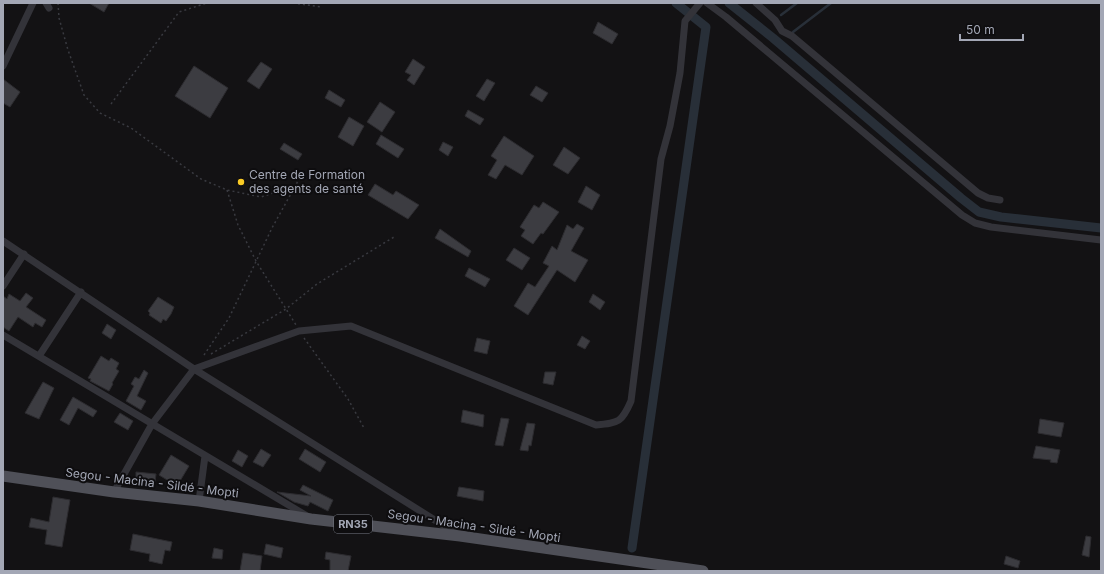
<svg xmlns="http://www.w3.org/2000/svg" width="1104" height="574" font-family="Inter,sans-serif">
<rect width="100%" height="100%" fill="#131214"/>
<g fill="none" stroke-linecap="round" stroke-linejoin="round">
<path stroke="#282f38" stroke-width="2.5" d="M781 15 797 3
M793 32 831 3"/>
<path stroke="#282f38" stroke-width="9" d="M729 3 773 38 961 198 979 212 1001 217 1101 228
M632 548 706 27 676 3"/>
</g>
<path fill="#3c3c41" stroke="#2d2c30" d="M89 3H109L104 12Z
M598 22 618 34 612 44 593 33Z
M413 59 425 67 414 85 407 80 411 75 405 72Z
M261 62 272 69 259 89 247 81Z
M194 66 228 88 210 118 175 96Z
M3 79 20 92 10 107 3 103Z
M487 79 495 83 484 101 476 96Z
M536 86 548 93 542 102 530 95Z
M329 90 345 100 341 107 325 98Z
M380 102 395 112 382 132 367 122Z
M468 110 484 119 480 125 465 116Z
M349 117 364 126 353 146 338 137Z
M381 135 404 149 398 158 376 144Z
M504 136 534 156 522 175 505 165 496 179 488 175 497 160 491 156Z
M443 142 453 147 448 156 439 150Z
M284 143 302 154 298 160 280 149Z
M564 147 580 158 568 174 553 165Z
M375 184 393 195 396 191 419 205 408 219 368 195Z
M586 186 600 195 592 210 578 202Z
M543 202 559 212 543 234 541 233 533 244 521 236 525 230 520 227 534 205 539 208Z
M577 224 584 228 571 251 588 260 575 282 557 270 528 315 514 306 528 283 535 287 549 266 543 263 552 246 557 250 567 225 573 229Z
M440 229 471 251 468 257 435 238Z
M514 248 530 258 522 270 506 260Z
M469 268 490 279 485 287 465 276Z
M26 293 33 298 26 307 46 320 42 327 35 323 33 327 18 317 9 331 3 327V296L7 299 9 294 20 301Z
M593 294 605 302 600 310 589 302Z
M158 297 174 307 171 314 166 321 163 319 161 323 149 315 150 313 148 311Z
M107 324 116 330 111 339 102 333Z
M582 336 590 341 585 349 577 345Z
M477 338 490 341 487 354 474 351Z
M101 356 109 361 111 358 119 363 116 369 119 371 112 383 113 384 109 391 90 381 91 379 88 378Z
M144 370 148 373 137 396 146 401 141 410 126 401 134 386 131 384 135 377 139 379Z
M545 372H556L553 385 543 383Z
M43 382 54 388 39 419 25 413Z
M73 397 97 411 93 417 78 408 69 425 60 420Z
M463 410 484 415 483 427 461 422Z
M120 413 133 421 128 430 114 422Z
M501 418 509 419 503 446 495 445Z
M1040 419 1064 423 1061 437 1038 433Z
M527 423 535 424 531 446 529 445 528 451 520 450Z
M1036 446 1060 450 1057 463 1050 462 1051 460 1033 458Z
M261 449 271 455 263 467 253 462Z
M305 449 326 462 320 472 299 459Z
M238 450 248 456 242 467 232 461Z
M171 455 189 466 177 486 159 475Z
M136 472 156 474 155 482 136 480Z
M303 485 333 500 328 511 310 502 308 506 294 502 277 492 311 496 300 490Z
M459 487 484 491 483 501 457 496Z
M53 497 70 500 62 547 45 544 47 530 29 527 31 518 49 522Z
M133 534 172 542 170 551 165 550 162 564 149 561 150 554 130 550Z
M1086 536 1091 537 1089 557 1082 555Z
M266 544 283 548 281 558 264 554Z
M214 548 223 550 222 559 212 558Z
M326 552 351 556 348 571H330V560L325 559Z
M243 553 262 556 260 571H240Z
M1006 556 1020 561 1018 568 1004 564Z"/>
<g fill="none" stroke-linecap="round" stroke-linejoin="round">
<path stroke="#393a40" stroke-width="1.5" stroke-dasharray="2 3" stroke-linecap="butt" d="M58 3 59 18 68 50 84 95 100 113 131 128 201 179 227 190 261 197 295 186
M293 3 322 7
M111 104 179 12 207 3
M227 190 238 225 256 261 296 325
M304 338 348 399 364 428
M211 354 286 309 317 284 394 237
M204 355 229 318 272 228 298 181"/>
<path stroke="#333339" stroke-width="7" d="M46 3 49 8
M707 3 726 17 962 215 975 223 991 227 1101 240
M756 3 775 20 782 31 792 36 978 193 988 198 1000 200
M3 66 33 3
M3 241 194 369 457 534
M3 286 24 254
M3 335 307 516
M39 356 81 292
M114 492 152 424 194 369 299 331 351 326 596 425C619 423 622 422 631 401L661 159 670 126 680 73 685 21 700 3
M199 501 205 456"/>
<path stroke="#4f5058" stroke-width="11" d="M3 476 114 492 199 501 311 519 460 536 703 571"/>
</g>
<circle fill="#facb25" stroke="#0e0d0f" stroke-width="1.5" cx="241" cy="182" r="4"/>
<g text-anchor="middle" stroke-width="4" stroke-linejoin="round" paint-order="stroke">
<rect fill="#0e0d0f" stroke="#767983" stroke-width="1" x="334" y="515" width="38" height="18" rx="3"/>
<g font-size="11" font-weight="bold" fill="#a3a7b5">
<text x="353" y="528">RN35</text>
</g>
<g font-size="12" fill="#a3a7b5" stroke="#0e0d0f" text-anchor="start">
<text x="249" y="179">Centre de Formation<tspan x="249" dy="14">des agents de santé</tspan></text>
</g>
<g font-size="12" fill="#a3a7b5" stroke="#0e0d0f">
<text transform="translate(152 483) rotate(7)" y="4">Segou - Macina - Sildé - Mopti</text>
<text transform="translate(474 526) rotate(8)" y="4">Segou - Macina - Sildé - Mopti</text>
</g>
</g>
<rect width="1104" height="574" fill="none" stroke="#a3a7b5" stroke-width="8"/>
<path d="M960 34v6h63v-6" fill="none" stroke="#a3a7b5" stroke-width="2"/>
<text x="966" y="34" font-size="12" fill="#a3a7b5" stroke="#0e0d0f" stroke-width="3" paint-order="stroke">50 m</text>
</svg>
